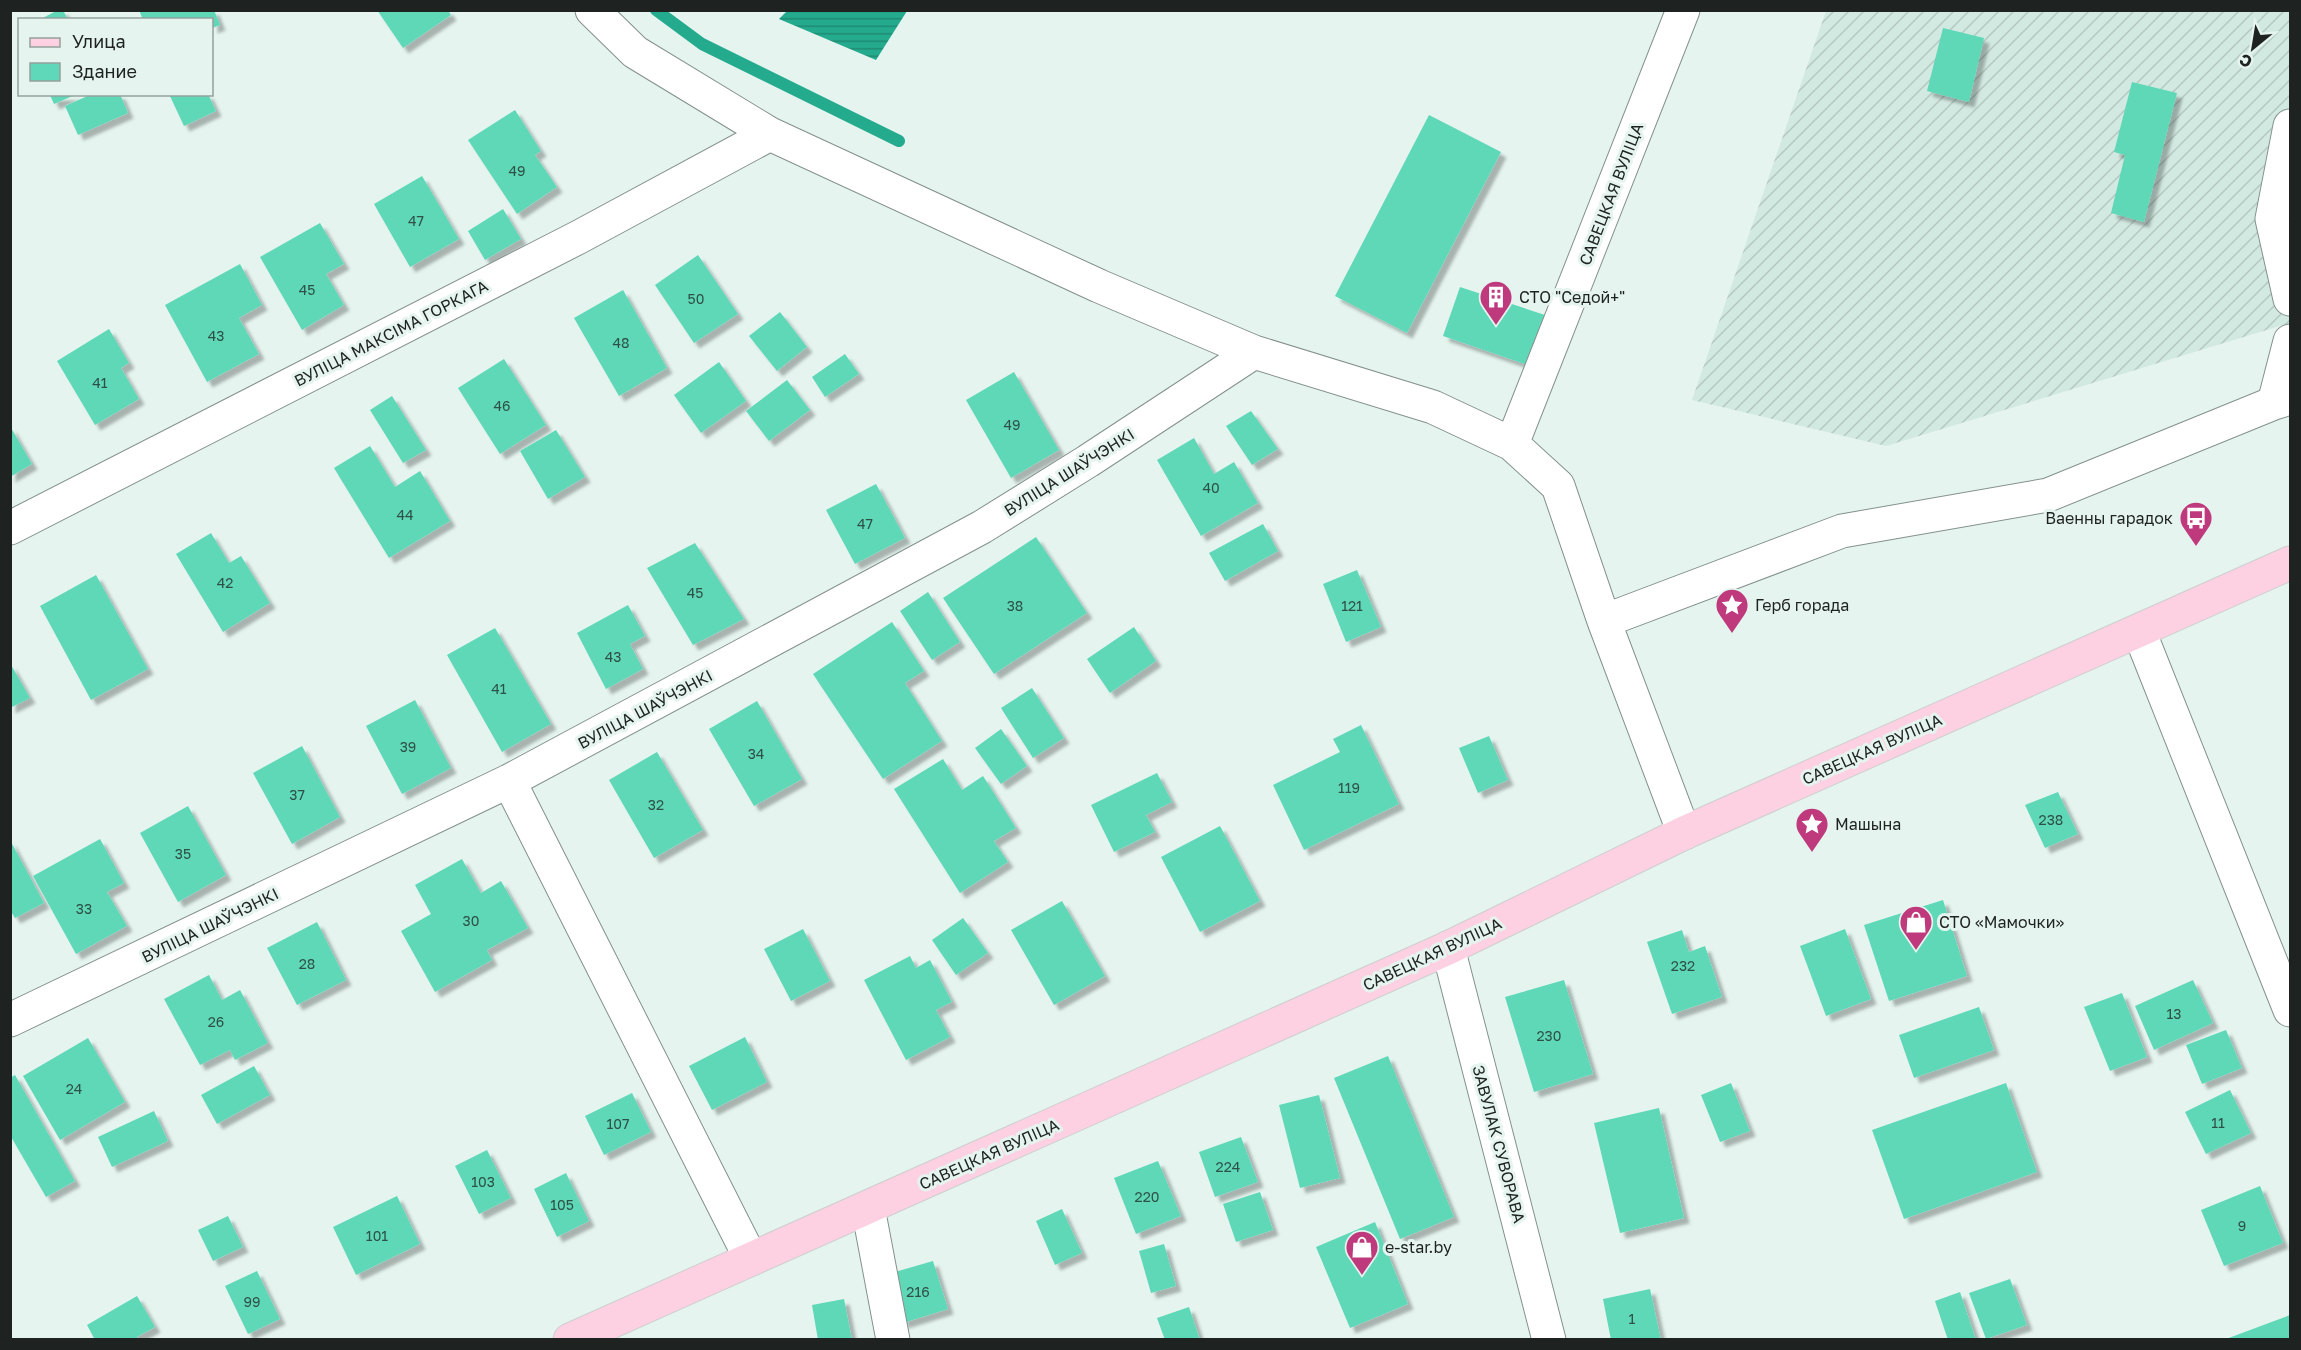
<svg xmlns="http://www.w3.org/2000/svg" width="2301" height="1350" font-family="'Golos Text',sans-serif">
<defs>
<pattern id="industrial-furrows" width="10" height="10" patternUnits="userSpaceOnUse" patternTransform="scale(1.5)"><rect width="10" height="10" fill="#d2e9e1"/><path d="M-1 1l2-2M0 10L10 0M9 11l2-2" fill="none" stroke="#b4c8c1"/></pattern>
<pattern id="water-rules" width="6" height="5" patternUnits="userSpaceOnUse" patternTransform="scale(1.5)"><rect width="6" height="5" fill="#24ab8d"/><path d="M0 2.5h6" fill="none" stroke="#1f8b73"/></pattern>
<filter id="shadow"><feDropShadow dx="5.5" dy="5.5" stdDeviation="1.5" flood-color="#0004"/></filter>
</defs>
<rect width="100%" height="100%" fill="#e5f4ef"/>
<path fill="url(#industrial-furrows)" d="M1826 11H2290V323L1886 446 1692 400Z"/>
<path fill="url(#water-rules)" d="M787 11V10L907 11 876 60 779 19Z"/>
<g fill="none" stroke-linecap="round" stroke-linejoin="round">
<path stroke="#24ab8d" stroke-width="12" d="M656 10 702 44 899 141"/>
</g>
<path fill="#5ed8b8" filter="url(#shadow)" d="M58 10H63L68 20H39Z
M139 10H214L220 25 212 28V20H143Z
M377 10H448L451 15 403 48Z
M1943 28 1984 38 1969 102 1927 91Z
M2132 82 2177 93 2144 222 2111 213 2125 155 2114 152Z
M92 94H120L128 113 78 135 65 106Z
M169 94H208L216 111 184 126Z
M50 95H75L54 104Z
M515 110 541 151 535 155 557 187 517 214 468 140Z
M1429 115 1501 152 1407 333 1335 296Z
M422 176 459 239 410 267 374 204Z
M503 209 521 239 485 260 468 231Z
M320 223 344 264 326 274 344 305 302 330 260 257Z
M698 255 738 314 694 343 655 285Z
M240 264 262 305 239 318 259 354 207 382 165 305Z
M1460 287 1548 316 1531 366 1443 336Z
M623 290 667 368 619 396 574 318Z
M780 312 807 347 777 371 749 336Z
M109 329 129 363 121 368 139 399 95 425 57 361Z
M845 354 859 374 825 397 812 377Z
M504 359 546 425 500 454 458 388Z
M719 362 746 401 701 433 674 395Z
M1014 372 1059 450 1011 478 966 400Z
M787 380 810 410 769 441 746 411Z
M392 396 426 450 403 463 370 410Z
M1251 411 1278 449 1252 465 1226 426Z
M10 426 32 464 10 477Z
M556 430 585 477 548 499 520 451Z
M1194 438 1214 474 1234 462 1258 503 1201 536 1157 460Z
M370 446 395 487 420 471 450 521 389 558 334 468Z
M876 484 905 538 855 564 826 510Z
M1263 524 1278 551 1225 581 1209 553Z
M211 533 229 563 241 556 270 603 223 632 176 554Z
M1036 537 1087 613 994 674 943 598Z
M695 543 744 619 693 645 647 568Z
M1357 570 1381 627 1346 642 1323 584Z
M96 575 148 669 91 700 40 606Z
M928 592 960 642 932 660 900 611Z
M628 605 645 636 630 644 643 669 606 689 577 633Z
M892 622 924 671 905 683 942 741 883 779 813 674Z
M1134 627 1156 661 1110 693 1087 659Z
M495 628 551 724 502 752 447 655Z
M10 663 30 698 10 708Z
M1032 688 1064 738 1033 758 1001 708Z
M415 700 451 768 402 794 366 726Z
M757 701 802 779 754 806 709 729Z
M1361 725 1399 804 1304 850 1273 785 1340 752 1333 739Z
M1001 729 1027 766 1001 784 975 748Z
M1489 736 1508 780 1478 793 1459 748Z
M302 746 340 817 292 844 253 773Z
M657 752 703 830 654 858 609 780Z
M943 759 962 790 983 776 1016 828 994 841 1008 862 960 893 894 789Z
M1157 773 1172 802 1146 815 1155 832 1114 852 1091 805Z
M2058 792 2078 834 2045 848 2025 805Z
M188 806 226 875 178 902 140 833Z
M1220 826 1260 901 1200 932 1161 857Z
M100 839 124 883 107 892 127 926 76 954 33 876Z
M10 840 44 903 15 918 10 910Z
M462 859 481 893 501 881 528 928 487 950 492 960 435 992 401 931 431 914 415 885Z
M1943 900 1967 976 1889 1001 1864 925Z
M1062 901 1105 976 1054 1005 1011 930Z
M963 918 988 953 956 975 932 940Z
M317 922 346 980 297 1005 267 948Z
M803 929 830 981 791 1001 764 949Z
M1845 929 1871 999 1826 1016 1800 946Z
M1682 930 1689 952 1705 946 1722 997 1672 1014 1647 942Z
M910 956 916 968 930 960 952 1002 936 1010 950 1037 906 1060 864 980Z
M209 975 222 1000 240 990 268 1043 235 1060 230 1050 200 1065 164 999Z
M1564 980 1593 1074 1534 1092 1505 997Z
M2193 980 2213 1023 2154 1050 2135 1006Z
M2122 993 2147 1057 2110 1071 2084 1007Z
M1979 1007 1994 1050 1914 1078 1899 1035Z
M2226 1030 2242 1068 2202 1084 2186 1045Z
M745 1037 767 1082 712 1110 689 1066Z
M88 1038 125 1102 60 1140 23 1076Z
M1388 1056 1454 1217 1400 1239 1334 1078Z
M254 1066 270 1095 217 1124 201 1095Z
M15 1075 75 1181 46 1197 10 1135V1078Z
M1731 1083 1750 1131 1720 1142 1701 1095Z
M2006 1083 2037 1172 1904 1219 1872 1130Z
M2230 1090 2251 1133 2206 1154 2185 1112Z
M632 1093 651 1132 604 1155 585 1116Z
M1319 1095 1340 1178 1300 1188 1279 1105Z
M1659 1108 1684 1218 1620 1233 1594 1123Z
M154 1111 168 1141 112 1167 98 1137Z
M1241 1137 1258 1182 1215 1197 1199 1152Z
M487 1150 511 1198 479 1214 455 1166Z
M1158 1161 1181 1216 1136 1234 1114 1178Z
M566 1173 589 1221 557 1237 534 1189Z
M2260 1186 2283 1243 2224 1266 2201 1210Z
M1260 1192 1273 1230 1236 1242 1223 1204Z
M397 1196 420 1244 356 1275 333 1227Z
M1062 1209 1082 1253 1055 1265 1036 1221Z
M228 1216 243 1247 213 1261 198 1230Z
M1375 1222 1408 1304 1350 1328 1316 1247Z
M1164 1244 1176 1286 1151 1293 1139 1251Z
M933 1261 948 1309 903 1323 888 1274Z
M257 1271 280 1319 248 1334 225 1286Z
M2010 1279 2027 1325 1986 1339 1969 1293Z
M1650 1289 1661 1340H1611L1603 1299Z
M1960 1292 1976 1340H1948L1935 1301Z
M137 1296 155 1327 137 1337 139 1340H95L87 1325Z
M844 1299 852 1340H818L812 1305Z
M1189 1307 1200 1340H1165L1157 1318Z
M2290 1315V1340H2226V1339Z"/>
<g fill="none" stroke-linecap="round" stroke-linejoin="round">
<defs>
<path id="minor" d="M592 10 635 52 770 134 1099 286 1254 352 1433 407 1512 444 1558 486 1604 621 1684 833
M2290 126 2272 219 2290 299
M2274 403 2290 341
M1512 444 1683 10
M10 528 579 237 770 134
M1604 621 1842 531 2048 495 2274 403 2290 398
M2139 631 2290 1010
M509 781 751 1259
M1448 948 1549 1340
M10 1020 509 781 982 527 1088 461 1254 352
M868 1208 893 1340"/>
<path id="major" d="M570 1340 1448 948 1684 833 2290 563"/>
</defs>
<use href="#minor" stroke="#84918d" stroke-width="35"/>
<use href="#major" stroke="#cecfce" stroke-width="35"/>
<use href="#minor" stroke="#fff" stroke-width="33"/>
<use href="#major" stroke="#fdd0e2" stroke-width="33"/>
</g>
<defs>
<symbol id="building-pin" viewBox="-11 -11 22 30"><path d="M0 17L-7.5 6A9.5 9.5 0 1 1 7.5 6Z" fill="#bf3a7d" stroke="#e5f4ef"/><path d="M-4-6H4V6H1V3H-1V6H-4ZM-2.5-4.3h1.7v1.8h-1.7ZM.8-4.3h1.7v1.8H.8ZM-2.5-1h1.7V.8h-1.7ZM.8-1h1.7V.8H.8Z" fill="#fff"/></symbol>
<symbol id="bus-pin" viewBox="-11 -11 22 30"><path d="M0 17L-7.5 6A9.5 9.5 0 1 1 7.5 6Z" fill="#bf3a7d" stroke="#e5f4ef"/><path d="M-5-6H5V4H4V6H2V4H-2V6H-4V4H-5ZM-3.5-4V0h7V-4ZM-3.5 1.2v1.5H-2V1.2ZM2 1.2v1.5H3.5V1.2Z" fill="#fff"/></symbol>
<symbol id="sight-pin" viewBox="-11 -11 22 30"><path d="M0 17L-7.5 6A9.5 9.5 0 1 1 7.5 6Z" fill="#bf3a7d" stroke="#e5f4ef"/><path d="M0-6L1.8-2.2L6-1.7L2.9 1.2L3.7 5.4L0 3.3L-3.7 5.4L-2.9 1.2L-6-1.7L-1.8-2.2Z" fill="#fff"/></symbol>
<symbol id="shop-pin" viewBox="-11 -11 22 30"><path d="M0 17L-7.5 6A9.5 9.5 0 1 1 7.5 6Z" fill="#bf3a7d" stroke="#e5f4ef"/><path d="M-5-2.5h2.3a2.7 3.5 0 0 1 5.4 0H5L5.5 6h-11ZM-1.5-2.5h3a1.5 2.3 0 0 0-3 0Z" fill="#fff"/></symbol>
</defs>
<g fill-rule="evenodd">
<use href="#building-pin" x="1477" y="278" width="38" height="52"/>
<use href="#bus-pin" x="2177" y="499" width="38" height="52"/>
<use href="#sight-pin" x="1713" y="586" width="38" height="52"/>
<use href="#sight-pin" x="1793" y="805" width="38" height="52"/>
<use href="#shop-pin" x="1897" y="903" width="38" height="52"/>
<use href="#shop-pin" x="1343" y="1228" width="38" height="52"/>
</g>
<g text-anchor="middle" stroke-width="6" stroke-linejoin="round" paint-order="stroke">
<g font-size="14" fill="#2e5047">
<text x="517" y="176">49</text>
<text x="416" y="226">47</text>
<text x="307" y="295">45</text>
<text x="696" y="304">50</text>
<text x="216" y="341">43</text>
<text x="621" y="348">48</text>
<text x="100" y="388">41</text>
<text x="502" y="411">46</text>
<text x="1012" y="430">49</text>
<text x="1211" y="493">40</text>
<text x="405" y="520">44</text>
<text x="865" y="529">47</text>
<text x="225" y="588">42</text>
<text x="695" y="598">45</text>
<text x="1015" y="611">38</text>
<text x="1352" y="611">121</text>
<text x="613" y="662">43</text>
<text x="499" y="694">41</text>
<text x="408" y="752">39</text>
<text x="756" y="759">34</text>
<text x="1349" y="793">119</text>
<text x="297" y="800">37</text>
<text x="656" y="810">32</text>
<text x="2051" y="825">238</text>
<text x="183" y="859">35</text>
<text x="84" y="914">33</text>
<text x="471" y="926">30</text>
<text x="307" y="969">28</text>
<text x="1683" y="971">232</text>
<text x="2174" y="1019">13</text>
<text x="216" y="1027">26</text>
<text x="1549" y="1041">230</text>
<text x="74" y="1094">24</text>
<text x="2218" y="1128">11</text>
<text x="618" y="1129">107</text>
<text x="1228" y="1172">224</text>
<text x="483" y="1187">103</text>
<text x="1147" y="1202">220</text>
<text x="562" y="1210">105</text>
<text x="2242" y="1231">9</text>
<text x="377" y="1241">101</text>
<text x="918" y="1297">216</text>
<text x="252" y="1307">99</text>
<text x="1632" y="1324">1</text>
</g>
<g font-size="16" fill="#1e2321" stroke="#e5f4ef">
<text transform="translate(1611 194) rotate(-69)" y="6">САВЕЦКАЯ ВУЛІЦА</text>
<text transform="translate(391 333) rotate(-27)" y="6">ВУЛІЦА МАКСІМА ГОРКАГА</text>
<text transform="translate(1069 472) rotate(-32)" y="6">ВУЛІЦА ШАЎЧЭНКІ</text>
<text transform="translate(645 709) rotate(-28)" y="6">ВУЛІЦА ШАЎЧЭНКІ</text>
<text transform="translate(1872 749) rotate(-24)" y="6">САВЕЦКАЯ ВУЛІЦА</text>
<text transform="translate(210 925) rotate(-26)" y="6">ВУЛІЦА ШАЎЧЭНКІ</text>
<text transform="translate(1432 954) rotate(-25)" y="6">САВЕЦКАЯ ВУЛІЦА</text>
<text transform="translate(1499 1144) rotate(75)" y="6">ЗАВУЛАК СУВОРАВА</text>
<text transform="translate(989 1154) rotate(-24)" y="6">САВЕЦКАЯ ВУЛІЦА</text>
</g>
<g font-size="16" fill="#1e2321" stroke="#e5f4ef" text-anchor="start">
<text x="1519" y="303">СТО "Седой+"</text>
<text x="2173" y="524" text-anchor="end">Ваенны гарадок</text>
<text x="1755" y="611">Герб горада</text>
<text x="1835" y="830">Машына</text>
<text x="1939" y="928">СТО «Мамочки»</text>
<text x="1385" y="1253">e-star.by</text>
</g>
</g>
<rect width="2301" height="1350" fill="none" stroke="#1e2321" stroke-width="24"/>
<rect x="18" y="18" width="195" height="78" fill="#e5f4ef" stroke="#95a09d" stroke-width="1.5"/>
<rect x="30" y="38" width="30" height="9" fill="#fdd0e2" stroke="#95a09d" stroke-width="1.5"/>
<text x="72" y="48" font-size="18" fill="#1e2321">Улица</text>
<rect x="30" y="63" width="30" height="18" fill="#5ed8b8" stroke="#95a09d" stroke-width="1.5"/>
<text x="72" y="78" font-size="18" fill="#1e2321">Здание</text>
<g transform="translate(2253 48) rotate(210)" stroke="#e5f4ef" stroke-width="4.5" paint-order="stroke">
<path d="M0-4.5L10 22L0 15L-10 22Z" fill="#1e2321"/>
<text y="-9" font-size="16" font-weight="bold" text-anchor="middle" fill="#1e2321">С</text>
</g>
</svg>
